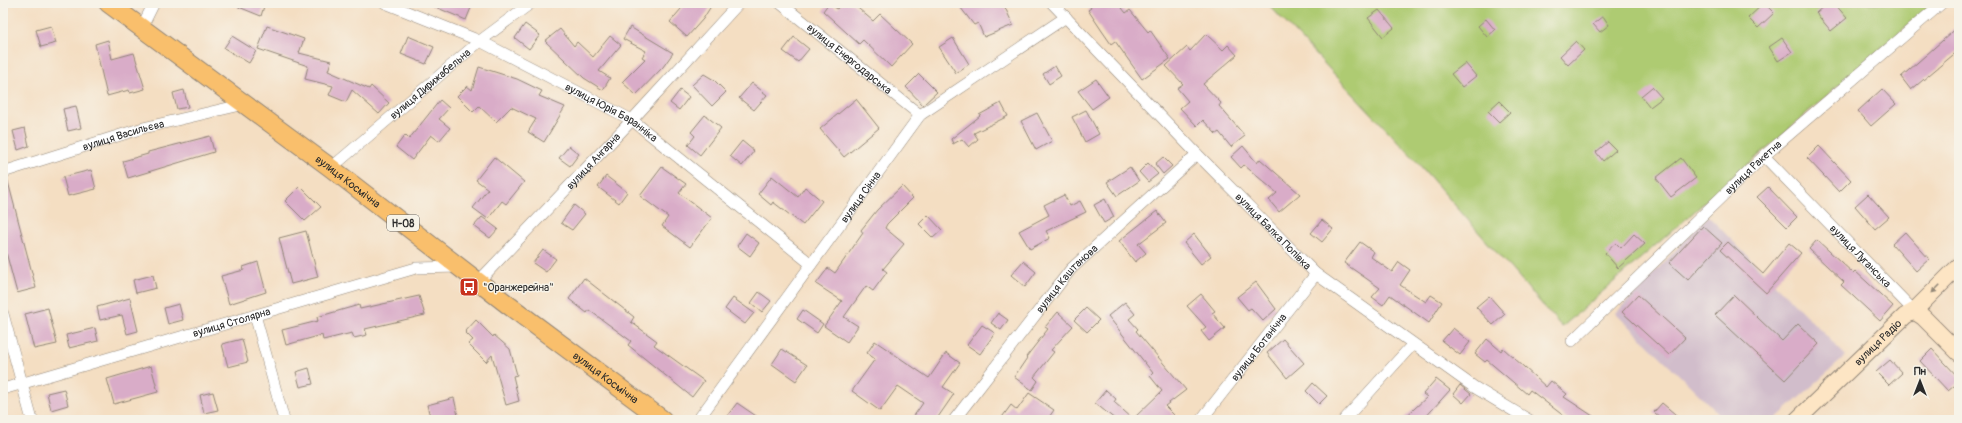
<svg xmlns="http://www.w3.org/2000/svg" width="1962" height="423" font-family="Pangolin,sans-serif">
	<style>
		.industrial { fill: #d1bdcb }
		.green { fill: #aecb72; stroke: #6c7b4e }
		.building { fill: #d9acc8 }
		.lines { fill: none; stroke-linecap: round; stroke-linejoin: round }
		.street-casing { stroke: #908476; stroke-width: 12 }
		.secondary-casing { stroke: #908476; stroke-width: 18 }
		.primary-casing { stroke: #908476; stroke-width: 20 }
		.street { stroke: #fff; stroke-width: 11 }
		.secondary { stroke: #fde5c4; stroke-width: 16 }
		.primary { stroke: #f9bf6c; stroke-width: 18 }
		.oneway { fill: #948878 }
		.labels { text-anchor: middle; stroke-width: 3; stroke-linejoin: round; paint-order: stroke }
		.shield { fill: #f7f3e8; stroke: #686764; stroke-width: 1 }
		.shield-label { font-size: 10px; font-weight: bold; fill: #2b2b2b }
		.street-label { font-size: 11px; fill: #2b2b2b; stroke: #f7f3e8 }
		.poi-label { font-size: 11px; fill: #2b2b2b; stroke: #f7f3e8; text-anchor: start }
	</style>
	<rect width="100%" height="100%" fill="#f7f3e8"/>
	<filter id="ink" filterUnits="userSpaceOnUse"><feTurbulence type="fractalNoise" baseFrequency=".025" numOctaves="2"/><feDisplacementMap in="SourceGraphic" scale="8" xChannelSelector="R" yChannelSelector="G"/><feConvolveMatrix kernelMatrix="1 2 1 2 8 2 1 2 1" color-interpolation-filters="sRGB"/></filter>
	<filter id="wash" filterUnits="userSpaceOnUse"><feTurbulence type="fractalNoise" baseFrequency=".012" numOctaves="4" result="noise"/><feDisplacementMap in="SourceGraphic" scale="16" xChannelSelector="R" yChannelSelector="G"/><feGaussianBlur stdDeviation="0.9" result="paint"/><feColorMatrix in="noise" values="0 0 0 0 0 0 0 0 0 0 0 0 0 0 0 0 0 1.4 0 .05"/><feComposite in="paint" operator="in"/></filter>
	<g filter="url(#wash)">
		<rect width="100%" height="100%" fill="#f4dec2"/>
		<path class="industrial" d="M1708,216L1846,356L1774,420H1725L1616,313Z"/>
		<path class="green" d="M1267,3H1933L1562,327L1410,154Z"/>
		<g id="blocks">
			<path class="building" d="M229,3H265L261,16Z
				M426,3H473L466,20Z
				M686,3H713L703,19L687,37L670,22Z
				M829,3L837,9L842,3H852L873,21L880,14L912,44L891,67L863,40L859,44L823,11Z
				M957,3H1003L1013,25L984,37L978,23L974,25Z
				M1088,3H1118L1126,13L1130,10L1148,32L1150,30L1170,59L1142,79L1115,41L1111,44L1102,31L1088,10L1091,8Z
				M1764,3L1774,13L1758,28L1748,18Z
				M1827,3H1834L1847,18L1831,31L1816,13Z
				M1379,10L1394,28L1383,37L1368,18Z
				M1603,16L1609,25L1600,32L1593,24Z
				M1486,19L1495,30L1487,37L1478,26Z
				M525,24L540,35L529,49L515,38Z
				M51,26L56,43L41,47L36,30Z
				M267,26L304,39L299,53L331,61L328,71L369,89L371,86L389,103L379,114L352,90L346,102L329,95L333,86L305,79L308,66L258,49Z
				M1959,26V50L1911,90L1901,77Z
				M630,27L673,53L663,67L636,95L622,82L645,59L642,57L646,51L623,39Z
				M560,29L574,46L577,42L593,57L610,36L621,45L599,71L610,78L603,90L584,78L545,41Z
				M1206,34L1223,50L1228,45L1237,55L1203,84L1221,103L1219,106L1245,136L1231,147L1219,132L1216,134L1203,120L1197,126L1180,108L1188,101L1177,88L1183,84L1166,66L1187,47L1190,51Z
				M232,36L256,51L249,63L224,48Z
				M408,36L434,47L426,64L401,54Z
				M794,37L809,49L798,62L783,51Z
				M953,38L969,64L956,73L939,47Z
				M1782,38L1792,52L1778,61L1769,47Z
				M108,40L112,59L134,53L145,89L130,93L129,90L107,96L95,44Z
				M1576,41L1584,50L1568,65L1560,56Z
				M1465,63L1476,76L1462,87L1451,74Z
				M1055,66L1061,76L1049,84L1043,74Z
				M479,67L517,79L542,91L539,96L565,107L544,142L528,132L536,119L511,107L496,122L479,106L473,112L457,96L467,86L472,90Z
				M704,74L714,80L726,92L712,106L692,85Z
				M919,74L937,92L923,105L906,87Z
				M1096,79L1109,97L1092,109L1078,91Z
				M752,83L767,95L754,110L739,98Z
				M1652,87L1662,98L1650,107L1641,96Z
				M1882,89L1896,104L1871,126L1858,111Z
				M184,90L188,107L177,109L173,93Z
				M680,90L689,97L679,110L670,103Z
				M856,99L879,128L844,157L820,129Z
				M440,100L449,108L439,119L450,128L439,141L431,135L412,160L396,147L405,135L409,139Z
				M1499,101L1510,112L1499,122L1488,111Z
				M1001,103L1008,116L974,133L978,139L969,147L962,139L953,144L951,139L980,116L979,115Z
				M76,106L81,128L68,131L63,109Z
				M1086,110L1099,134L1085,142L1072,117Z
				M1037,113L1052,141L1036,150L1021,121Z
				M705,115L721,128L700,155L688,145L695,136L691,132Z
				M25,128L29,146L18,150L13,131Z
				M210,136L214,152L128,178L123,161L148,154V152Z
				M742,141L754,151L742,166L730,156Z
				M1608,142L1616,150L1603,161L1596,152Z
				M569,146L579,154L570,166L559,158Z
				M1243,146L1257,163L1260,159L1300,194L1279,212L1269,200L1277,193L1244,165L1241,168L1231,157Z
				M1819,146L1851,180L1839,192L1807,158Z
				M494,157L524,182L506,204L502,201L488,219L473,208L488,189L476,180Z
				M1163,157L1172,166L1163,174L1155,164Z
				M1681,158L1696,178L1671,197L1656,178Z
				M1148,163L1158,174L1148,182L1139,172Z
				M662,167L686,184L679,193L712,218L690,247L662,226L668,217L640,196Z
				M1130,167L1139,181L1117,196L1107,182Z
				M91,170L96,189L68,196L63,177Z
				M606,176L627,192L619,203L598,187Z
				M772,176L798,197L805,187L822,201L803,225L773,202L771,205L758,194Z
				M7,178L36,288L17,293L3,241V179Z
				M300,186L321,207L305,221L285,201Z
				M902,186L913,198L887,224L885,228L904,244L883,269L887,272L873,291L866,286L844,317L858,326L847,342L824,326L842,301L816,284L828,268L835,273L863,233L861,230L877,210Z
				M1768,187L1797,217L1787,227L1757,197Z
				M1868,194L1889,217L1875,229L1855,206Z
				M1064,195L1070,206L1080,201L1086,212L1046,231L1050,238L1030,249L1019,231L1049,215L1044,205Z
				M1105,199L1114,217L1104,223L1094,205Z
				M574,205L585,214L572,230L561,223Z
				M1157,211L1166,223L1138,244L1146,253L1135,262L1119,241Z
				M928,215L942,230L933,238L919,224Z
				M482,217L498,229L490,238L474,226Z
				M1322,220L1333,229L1322,242L1311,233Z
				M1703,226L1722,243L1688,280L1669,263Z
				M306,231L318,277L291,284L279,238Z
				M1905,232L1929,259L1916,271L1892,244Z
				M746,233L759,243L750,256L737,246Z
				M1194,234L1211,256L1201,264L1184,243Z
				M1634,234L1645,244L1618,268L1605,253L1616,243L1621,248Z
				M1817,240L1853,273L1855,271L1893,306L1880,321L1841,285L1844,282L1809,249Z
				M1360,242L1374,252L1371,257L1392,272L1399,262L1410,270L1400,285L1426,302L1431,295L1442,302L1429,323L1390,295L1383,305L1372,297L1380,288L1344,263Z
				M1728,242L1763,274L1789,243L1801,253L1766,293L1720,250Z
				M543,250L556,259L546,272L533,263Z
				M1023,261L1036,272L1025,287L1011,275Z
				M258,262L266,292L229,304L221,276L244,270L243,267Z
				M153,275L156,288L136,293L133,280Z
				M584,278L634,317L631,322L657,341L654,345L704,381L692,397L628,345L631,341L589,310L587,313L569,299Z
				M1256,282L1276,309L1263,321L1251,308L1248,310L1237,297Z
				M759,292L771,301L762,312L751,303Z
				M1201,294L1215,311L1212,313L1225,328L1209,341L1201,331L1206,327L1187,306Z
				M1638,295L1685,338L1669,355L1622,312Z
				M1734,295L1782,341L1798,324L1819,344L1785,380L1715,315Z
				M419,296L425,315L365,329L367,335L354,338L352,333L323,340L322,335L286,345L282,330L318,321L317,317L359,305L360,309Z
				M1489,296L1505,314L1493,325L1476,307Z
				M130,298L138,331L127,334L122,315L100,320L97,307Z
				M733,298L754,313L745,324L725,309Z
				M1125,302L1135,314L1129,319L1138,329L1136,331L1186,390L1165,406L1179,420H1116L1095,403L1106,390L1116,399L1114,402L1133,419L1162,391L1150,376L1153,373L1108,316Z
				M179,304L183,320L168,324L164,308Z
				M48,308L57,344L34,349L25,314Z
				M1086,308L1099,320L1087,332L1074,320Z
				M803,310L823,324L817,333L797,319Z
				M1058,312L1073,326L1051,350L1054,352L1034,377L1038,381L1032,390L1014,377L1027,358L1026,357L1048,329L1045,327Z
				M998,313L1008,320L1001,330L991,323Z
				M476,320L493,337L494,335L510,349L517,375L513,376L519,401L506,405L492,355L486,362L468,344L473,340L465,332Z
				M982,325L995,333L980,354L967,345Z
				M95,328L98,341L69,348L66,335Z
				M1453,328L1470,342L1460,355L1442,341Z
				M242,339L248,362L228,367L222,344Z
				M1283,339L1304,363L1287,378L1267,353Z
				M1487,339L1501,351L1503,348L1546,387L1551,381L1567,394L1564,397L1599,420H1569L1530,390L1527,394L1487,360L1485,362L1475,354Z
				M875,341L929,378L946,353L960,363L943,387L954,394L936,420H911L923,403L898,386L880,411L852,391L875,359L867,353Z
				M782,349L807,365L796,381L772,364Z
				M1932,349L1959,378V382L1948,391L1920,361Z
				M1890,360L1902,373L1889,385L1876,372Z
				M151,366L158,392L114,404L107,379Z
				M309,368L313,384L300,387L296,372Z
				M1436,379L1450,390L1423,420H1402L1427,397L1423,394Z
				M1313,383L1327,396L1319,404L1306,391Z
				M1460,385L1471,394L1463,403L1453,394Z
				M64,389L68,405L51,410L47,393Z
				M213,392L218,410L204,413L200,395Z
				M1029,393L1054,410L1047,420H1000L1011,405L1017,410Z
				M454,398L459,420H431L427,405Z
				M737,403L762,420H724Z
				M1662,403L1682,420H1663L1654,412Z"/>
		</g>
	</g>
	<g filter="url(#ink)">
		<use href="#blocks" fill-opacity="0" stroke="#908476" stroke-width="1"/>
		<g class="lines">
			<defs>
				<g id="street">
					<path id="s1" d="M385,3L480,41L632,120L811,264"/>
					<path id="s2" d="M780,3L920,115"/>
					<path id="s3" d="M1052,3L1197,154L1316,274L1474,387L1529,420"/>
					<path d="M142,27L154,3"/>
					<path id="s4" d="M1764,156L1914,311"/>
					<path id="s5" d="M331,168L480,41L531,3"/>
					<path id="s6" d="M3,172L143,128L245,104"/>
					<path id="s7" d="M478,282L632,120L739,3"/>
					<path d="M3,314L32,420"/>
					<path d="M255,315L284,420"/>
					<path id="s8" d="M1572,341L1764,156L1942,3"/>
					<path id="s9" d="M3,389L416,268L459,267"/>
					<path id="s10" d="M698,420L920,115L1066,17"/>
					<path id="s11" d="M954,420L1071,269L1197,154"/>
					<path id="s12" d="M1201,420L1316,274"/>
					<path d="M1344,420L1413,344"/>
				</g>
				<g id="secondary">
					<path d="M1914,311L1923,317L1959,353"/>
					<path id="s13" d="M1797,420L1905,316L1914,311L1959,266"/>
				</g>
				<g id="primary">
					<path id="s14" d="M108,3L331,168L507,304L663,420"/>
				</g>
			</defs>
			<use href="#street" class="street-casing"/>
			<use href="#secondary" class="secondary-casing"/>
			<use href="#primary" class="primary-casing"/>
			<use href="#street" class="street"/>
			<use href="#secondary" class="secondary"/>
			<use href="#primary" class="primary"/>
		</g>
		<defs><path id="oneway-solid" d="M-6-.8H1V-3.2L6.5 0L1 3.2V.8H-6Z"/></defs>
		<use class="oneway" href="#oneway-solid" transform="translate(1936 289) rotate(135)"/>
	</g>
	<defs>
		<symbol id="bus-square" viewBox="-11 -11 22 22"><rect x="-9" y="-9" width="18" height="18" rx="4" fill="#c8321e" stroke="#f7f3e8"/><path d="M-5-6H5V4H4V6H2V4H-2V6H-4V4H-5ZM-3.5-4V0h7V-4ZM-3.5 1.2v1.5H-2V1.2ZM2 1.2v1.5H3.5V1.2Z" fill="#fff"/></symbol>
	</defs>
	<g fill-rule="evenodd">
		<use href="#bus-square" x="458" y="276" width="22" height="22"/>
	</g>
	<g class="labels">
		<rect class="shield" x="387" y="215" width="32" height="16" rx="3"/>
		<g class="shield-label">
			<text x="403" y="227">Н-08</text>
		</g>
		<g class="street-label">
			<text dy="4" stroke="none"><textPath href="#s2" startOffset="89">вулиця Енергодарська</textPath></text>
			<text dy="4" stroke="none"><textPath href="#s5" startOffset="130">вулиця Дирижабельна</textPath></text>
			<text dy="4" stroke="none"><textPath href="#s1" startOffset="252">вулиця Юрія Баранніка</textPath></text>
			<text dy="4" stroke="none"><textPath href="#s6" startOffset="126">вулиця Васильєва</textPath></text>
			<text dy="4" stroke="none"><textPath href="#s7" startOffset="167">вулиця Ангарна</textPath></text>
			<text dy="4" stroke="none"><textPath href="#s8" startOffset="251">вулиця Ракетна</textPath></text>
			<text dy="4" stroke="none"><textPath href="#s14" startOffset="299">вулиця Космічна</textPath></text>
			<text dy="4" stroke="none"><textPath href="#s10" startOffset="276">вулиця Сінна</textPath></text>
			<text dy="4" stroke="none"><textPath href="#s3" startOffset="318">вулиця Балка Попівка</textPath></text>
			<text dy="4" stroke="none"><textPath href="#s4" startOffset="139">вулиця Луганська</textPath></text>
			<text dy="4" stroke="none"><textPath href="#s11" startOffset="181">вулиця Каштанова</textPath></text>
			<text dy="4" stroke="none"><textPath href="#s9" startOffset="238">вулиця Столярна</textPath></text>
			<text dy="4" stroke="none"><textPath href="#s13" startOffset="112">вулиця Радіо</textPath></text>
			<text dy="4" stroke="none"><textPath href="#s12" startOffset="93">вулиця Ботанічна</textPath></text>
			<text dy="4" stroke="none"><textPath href="#s14" startOffset="623">вулиця Космічна</textPath></text>
		</g>
		<g class="poi-label">
			<text x="483" y="291">"Оранжерейна"</text>
		</g>
	</g>
	<rect width="1962" height="423" fill="none" stroke="#f7f3e8" stroke-width="16"/>
	<g transform="translate(1920 381)" stroke="#f7f3e8" stroke-width="3" paint-order="stroke">
	<path d="M0-3L7 15L0 10L-7 15Z" fill="#2b2b2b"/>
	<text y="-6" font-size="11" font-weight="bold" text-anchor="middle" fill="#2b2b2b">Пн</text>
	</g>
</svg>
